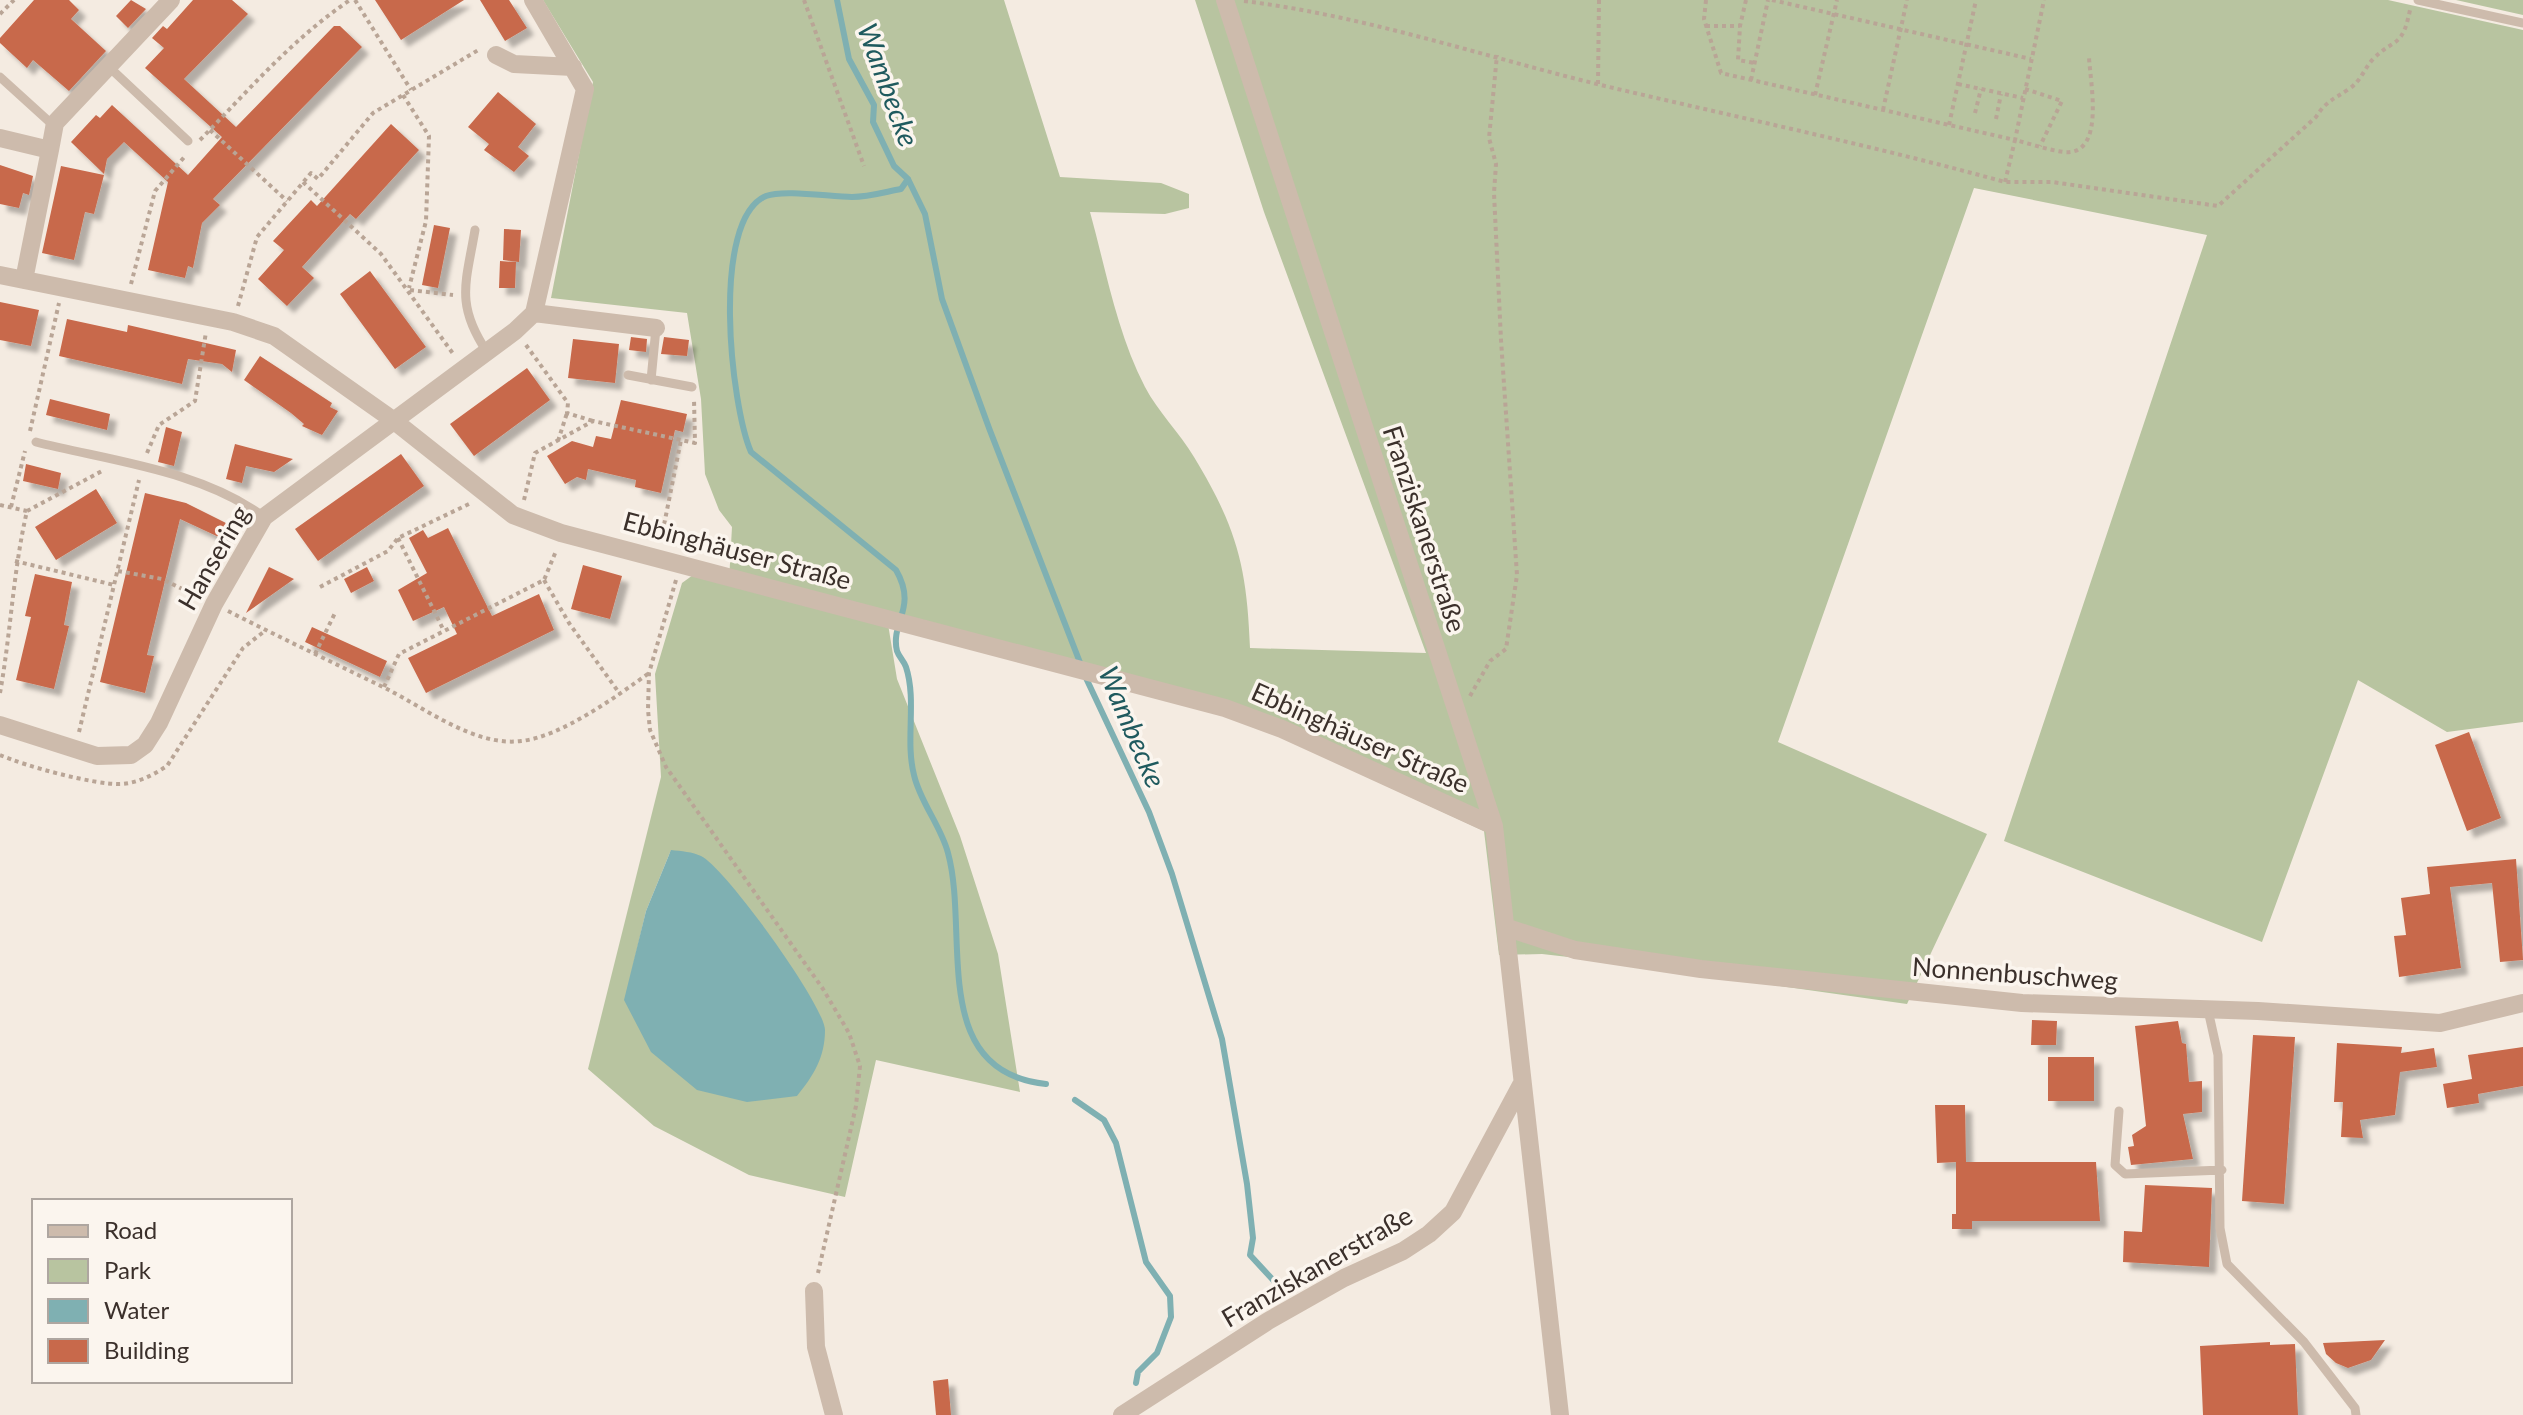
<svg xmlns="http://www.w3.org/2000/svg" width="2523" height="1415" font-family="Lato,sans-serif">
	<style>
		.green { fill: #b8c4a0; fill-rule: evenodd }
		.water { fill: #7fb0b2 }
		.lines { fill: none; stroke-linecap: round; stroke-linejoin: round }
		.stream { stroke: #7fb0b2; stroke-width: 6 }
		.building { fill: #c8694b; filter: url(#shadow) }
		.path { stroke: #b9a596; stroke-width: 4; stroke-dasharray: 4 4; stroke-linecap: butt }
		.service { stroke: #cdbbac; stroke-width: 9 }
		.minor { stroke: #cdbbac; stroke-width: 18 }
		.labels { text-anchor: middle; stroke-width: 7; stroke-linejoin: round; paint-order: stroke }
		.street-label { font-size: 26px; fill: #3b302b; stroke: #fbf5ee }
		.water-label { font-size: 28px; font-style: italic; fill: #1f5a5e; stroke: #fbf5ee }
	</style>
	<defs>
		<filter id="shadow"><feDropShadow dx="7" dy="7" stdDeviation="2" flood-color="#0004"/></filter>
	</defs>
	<rect width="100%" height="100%" fill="#f4ebe1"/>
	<path class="green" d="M543,0H1004L1060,177L1161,183L1189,194V208L1165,214L1090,212C1106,270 1117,333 1145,387C1158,412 1180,433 1194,457C1237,528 1247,567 1250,648L1426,653L1264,212L1195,0H2388L2523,30V722L2447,732L2358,680L2262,942L2004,841L2207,235L1974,188L1778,742L1987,834L1907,1004L1595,960L1542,954L1499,955L1484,831L1246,721L888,624L897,679L960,836L998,954L1020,1092L876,1060L845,1197L749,1175L654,1126L588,1069L661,777L655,674L682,583L693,575L729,581L732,527L719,510L705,474L701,399L687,313L551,298L593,82ZM671,850L625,1000L646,911Z
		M2456,0H2523V15Z"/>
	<path class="water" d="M671,850C681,851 693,852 701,856C725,867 825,1006 825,1030C825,1057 814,1075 797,1096L747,1102L697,1090L651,1052L624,1000L646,911Z"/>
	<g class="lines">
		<path class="stream" d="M837,0L849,59L874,105L873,122L894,166L908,179L925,214L942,299L989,428L1086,678L1149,812L1172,874L1222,1039L1247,1184L1253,1238L1250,1255L1285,1293
			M908,179L901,189C885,192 868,197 852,197C831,197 784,189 766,196C710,220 731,406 751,452L896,570C918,608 890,622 897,651C899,657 904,661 906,667C917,701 905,740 914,775C920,802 941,826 948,853C970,933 927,1072 1046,1084
			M1075,1100L1104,1120L1116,1143L1146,1262L1170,1296L1171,1317L1157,1353L1138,1372L1136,1383"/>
	</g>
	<path class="building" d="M34,0H69L79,10L71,19L106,51L69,91L33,60L27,68L0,43V38Z
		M131,0L146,9L128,28L116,16Z
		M193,0H232L248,14L184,79L236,127L334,26H340L362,47L213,199L220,205L202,223L193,268L188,266L185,278L148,270L168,182L124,142L107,159L104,174L71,142L96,115L100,118L112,105L188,175L222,137L145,68L164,48L152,38L163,26L167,29Z
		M375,0H464L401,40Z
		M480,0H509L527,28L505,41Z
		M498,92L536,124L518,147L529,156L514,172L484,150L489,144L468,127Z
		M391,124L419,150L356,219L350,214L302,267L314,278L287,306L258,279L284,250L273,241L311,200L317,206Z
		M0,165L33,176L29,195L23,193L19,208L0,204Z
		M61,166L104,175L94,214L85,212L74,260L42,253Z
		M434,225L450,228L438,288L422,285Z
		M504,229L521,230L519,262L503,260Z
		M500,261L516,262L515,288H499Z
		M370,271L426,347L395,369L340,294Z
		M0,302L39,310L31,346L0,340Z
		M67,319L127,332L128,325L236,350L232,372L222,364L188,359L182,384L59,356Z
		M631,337L647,339L646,352L629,350Z
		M664,337L689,340L687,356L661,354Z
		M573,339L619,344L615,383L568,378Z
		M260,356L332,403L330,407L338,411L322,435L302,426L304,424L291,413L244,380Z
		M527,368L550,400L474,456L450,424Z
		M50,399L110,414L107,430L46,415Z
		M621,400L687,414L683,432L675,430L661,493L635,487L636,480L588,469L586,480L577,477L565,484L547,456L572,441L593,447L596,436L611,439Z
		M166,427L182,432L174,466L158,462Z
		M235,444L250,448L293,459L274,472L246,466L242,483L226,479Z
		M401,454L424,486L318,561L295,529Z
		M26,464L61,473L58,489L23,481Z
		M96,489L117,523L56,560L35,527Z
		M145,493L186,503L228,524L221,538L180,519L147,655L154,656L145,693L100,682Z
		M448,528L492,616L539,594L554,630L426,693L408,658L457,634L444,607L413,621L398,590L427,573L409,538L423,530L428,538Z
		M583,565L622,576L610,619L571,609Z
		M269,567L294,579L246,613Z
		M367,567L374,581L351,593L344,579Z
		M35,574L72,582L64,625L69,626L54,689L16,680L31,617L25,616Z
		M312,627L387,661L380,677L305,642Z
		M2469,732L2501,818L2467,831L2435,745Z
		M2516,859L2523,960L2500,962L2492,883L2450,887L2461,968L2399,977L2394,936L2406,935L2401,898L2430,894L2427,867Z
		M2032,1020L2057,1021L2056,1045H2031Z
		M2178,1021L2182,1043L2186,1044L2189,1082L2202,1081V1112L2183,1114L2193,1159L2131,1165L2128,1147L2134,1146L2132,1135L2146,1126L2135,1026Z
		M2253,1035L2295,1037L2284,1204L2242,1201Z
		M2337,1043L2402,1047L2401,1053L2434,1048L2437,1067L2400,1072L2395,1115L2360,1120L2363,1138L2341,1137L2343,1102H2334Z
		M2523,1047V1086L2478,1094L2479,1103L2447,1108L2443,1084L2472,1079L2468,1055Z
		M2048,1057H2094V1101H2048Z
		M1935,1105H1965L1966,1162H1960H2096L2100,1221H1972V1229H1952V1214H1956V1162L1937,1163Z
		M2145,1185L2212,1188L2209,1267L2123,1262L2124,1231L2142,1232Z
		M2385,1340L2371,1360L2348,1368L2336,1363L2326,1354L2323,1343Z
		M2270,1342V1345L2295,1344L2298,1415H2203L2200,1346Z
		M948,1379L951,1415H936L933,1381Z"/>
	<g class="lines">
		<path class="path" d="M355,0L411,90
			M804,0L864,166
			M1706,0L1704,19L1721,73L2015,140L2044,0
			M1746,0L1740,26L1738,60L1754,63
			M1772,0L2031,59
			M1244,1C1373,17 1496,61 1622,90C1750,120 1878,147 2005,182H2052L2218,206L2316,117C2326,101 2334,99 2349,89C2361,81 2364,69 2373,59C2395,37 2402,49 2410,10
			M0,14L14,0
			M1706,26H1740
			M1751,80L1768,0
			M1598,84L1599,0
			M1958,84L2023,98
			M2025,89L2062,101L2040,146
			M403,95L429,136L426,221L409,288
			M1815,95L1837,0
			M1883,110L1907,0
			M1975,113L1981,89
			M1996,119L2001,94
			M1949,125L1976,0
			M210,130L287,201
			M200,140C249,90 291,40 350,0
			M303,182L381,254L454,355
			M2005,182L2015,140C2031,144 2048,150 2064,152C2106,156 2090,82 2089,57
			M131,284L155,191L186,155
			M410,290L453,295
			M238,306L257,237L311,173L318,179L373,113L480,49
			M526,345L568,403L567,413L593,421
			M30,431L59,303
			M558,441L567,413
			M147,453L159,425L195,401L206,332
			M524,500L535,453L593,421L695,443L694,399
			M0,505L27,511
			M11,507L25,451
			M398,538L444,631
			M661,540L681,440
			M15,561L114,585
			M118,571L162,579L199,597
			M544,580L569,623L620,694
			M676,580L649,673L648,710L650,730L666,767L823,989L849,1033L860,1066L856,1106L818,1273
			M320,587L388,551L398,538L471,503
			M228,611C281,638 334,663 387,689C426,709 476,747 521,741C561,737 617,696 649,673
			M315,654L335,613
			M384,687L399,654L544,580L556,551
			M0,693C11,632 13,571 27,511L102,471
			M1470,696L1490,661L1506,649L1517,575L1501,340L1494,193L1496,164L1489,138L1497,55
			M79,732L139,480
			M0,755C25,766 94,785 121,784C138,783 153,775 167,766L243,648L266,630"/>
		<path class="service" d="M2418,0L2523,23
			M109,67L188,141
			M0,77L54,126
			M475,230C466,283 455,304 487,352
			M628,375L692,387
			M651,380L656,328
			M36,442C111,461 200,470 264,517
			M2208,1010L2218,1055L2220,1228L2227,1264L2304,1342L2355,1408L2356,1415
			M2119,1111L2115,1165L2125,1174L2222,1170"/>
		<path class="minor" d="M1225,0L1494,826L1560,1415
			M496,55L514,64L573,67
			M0,138L50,150L24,280
			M50,150L55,123L171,0
			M0,275L233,322L274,336L393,420L513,515L561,533L1225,708L1282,729L1494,826
			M534,313L656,328
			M0,725L97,756L131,755L145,745L159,723L214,604L264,517L515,331L534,313L585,89L533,0
			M1508,928L1575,950L1701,969L2022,1003L2258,1011L2440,1023L2523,1003
			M814,1291L816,1347L834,1415
			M1122,1415L1268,1321L1344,1278L1403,1251L1429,1234L1453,1212L1521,1085"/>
	</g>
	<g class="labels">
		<g class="street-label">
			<text transform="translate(1424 529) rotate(72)" y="9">Franziskanerstraße</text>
			<text transform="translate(737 551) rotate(15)" y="9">Ebbinghäuser Straße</text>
			<text transform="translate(214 558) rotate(-60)" y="9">Hansering</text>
			<text transform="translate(1360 738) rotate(24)" y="9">Ebbinghäuser Straße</text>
			<text transform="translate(2015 974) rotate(4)" y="9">Nonnenbuschweg</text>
			<text transform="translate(1317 1267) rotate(-30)" y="9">Franziskanerstraße</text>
		</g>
		<g class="water-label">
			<text transform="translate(888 85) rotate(70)" y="10">Wambecke</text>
			<text transform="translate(1132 727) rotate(67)" y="10">Wambecke</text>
		</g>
	</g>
	<rect x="32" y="1199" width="260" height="184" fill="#fbf5ee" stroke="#aea6a0" stroke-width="2"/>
	<rect x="48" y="1225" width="40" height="12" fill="#cdbbac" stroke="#aea6a0" stroke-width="2"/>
	<text x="104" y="1239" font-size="24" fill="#3b302b">Road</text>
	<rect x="48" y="1259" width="40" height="24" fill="#b8c4a0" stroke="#aea6a0" stroke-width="2"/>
	<text x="104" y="1279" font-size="24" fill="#3b302b">Park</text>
	<rect x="48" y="1299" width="40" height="24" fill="#7fb0b2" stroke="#aea6a0" stroke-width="2"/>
	<text x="104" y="1319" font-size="24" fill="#3b302b">Water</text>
	<rect x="48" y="1339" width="40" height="24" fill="#c8694b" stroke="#aea6a0" stroke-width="2"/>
	<text x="104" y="1359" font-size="24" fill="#3b302b">Building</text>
</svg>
